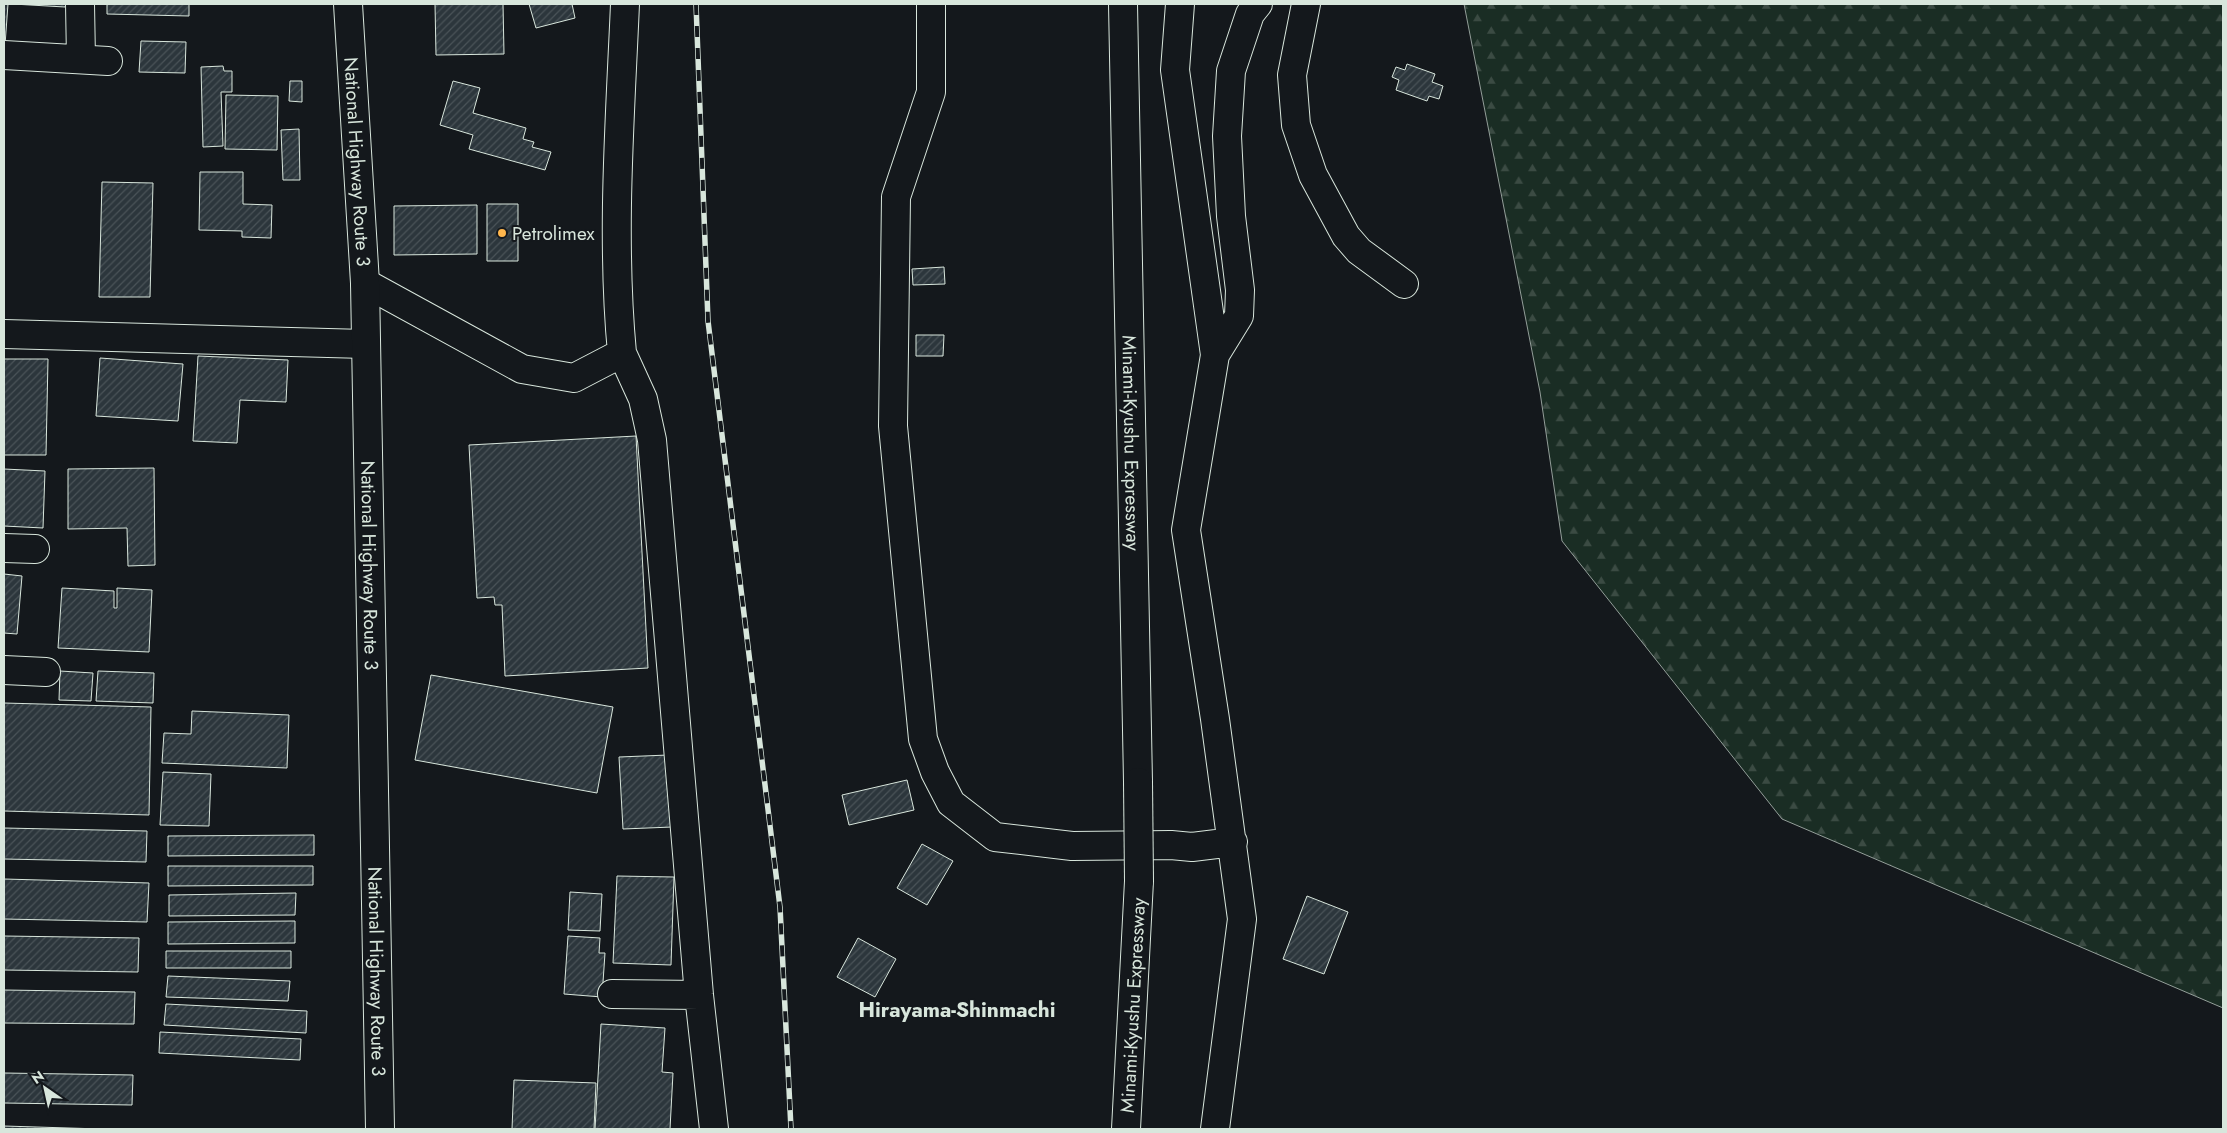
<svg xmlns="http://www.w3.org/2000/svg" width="2227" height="1133" font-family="Jost,sans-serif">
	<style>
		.forest { fill: url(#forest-firs); stroke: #939e99 }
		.building { fill: url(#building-hatch); stroke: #d8e6dc }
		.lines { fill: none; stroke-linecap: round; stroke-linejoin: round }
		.minor-casing { stroke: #d8e6dc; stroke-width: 30 }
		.highway-casing { stroke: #d8e6dc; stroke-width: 30 }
		.minor { stroke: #14181c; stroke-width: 28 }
		.highway { stroke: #14181c; stroke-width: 28 }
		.rail-casing { stroke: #d8e6dc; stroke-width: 5.5 }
		.rail { stroke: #14181c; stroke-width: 4; stroke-dasharray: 11; stroke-linecap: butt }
		.highway-bridge-casing { stroke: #d8e6dc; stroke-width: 30; stroke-linecap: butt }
		.highway-bridge { stroke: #14181c; stroke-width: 28 }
		.poi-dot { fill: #ffb74d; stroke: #14181c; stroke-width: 2 }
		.labels { text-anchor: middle; stroke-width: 4; stroke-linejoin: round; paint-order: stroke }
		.street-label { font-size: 19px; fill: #d8e6dc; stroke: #14181c }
		.poi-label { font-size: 19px; fill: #d8e6dc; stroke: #14181c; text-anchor: start }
		.quarter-label { font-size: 21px; font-weight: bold; fill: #d8e6dc; stroke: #14181c }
	</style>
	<defs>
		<pattern id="forest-firs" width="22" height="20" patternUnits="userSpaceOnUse" patternTransform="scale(1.25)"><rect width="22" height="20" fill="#1a2d24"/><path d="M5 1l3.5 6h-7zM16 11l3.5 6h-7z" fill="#3b4b43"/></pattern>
		<pattern id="building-hatch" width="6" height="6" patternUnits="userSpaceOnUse" patternTransform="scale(1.25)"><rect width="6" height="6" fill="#2c363c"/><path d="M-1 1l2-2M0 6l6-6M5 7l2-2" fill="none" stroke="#4a5358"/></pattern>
	</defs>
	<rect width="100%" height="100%" fill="#14181c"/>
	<path class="forest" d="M1464,4H2223V1008L1782,819L1562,541L1540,392Z"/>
	<path class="building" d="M4,4H8L5,45H4Z
		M13,4H66L65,7Z
		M107,4H189V16L107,14Z
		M435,4H503L504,54L436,55Z
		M529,4H572L575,18L536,28Z
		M141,41L186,42L185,73L139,72Z
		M1407,64L1435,74L1432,82L1443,86L1439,99L1429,96L1427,101L1396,90L1399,80L1392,77L1396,67L1405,70Z
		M223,66L224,71H232V92H221L223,146L203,147L201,67Z
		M290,81H302V102L289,101Z
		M453,81L480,88L473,113L526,128L523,139L534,142L532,147L551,152L545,170L469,149L473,135L440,125Z
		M226,95L278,96L277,150L225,149Z
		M299,129L300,180H283L281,130Z
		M200,172H243V204L272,205L271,238L242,237V231L199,230Z
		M102,182L153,183L150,297H99Z
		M487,204H518V261H487Z
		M477,205V254L394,255V206Z
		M944,267L945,284L913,285L912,269Z
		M916,335H944L943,356H916Z
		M198,356L288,360L286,402L240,400L237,443L193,441Z
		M100,358L183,364L178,421L96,416Z
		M4,359H48L46,455H4Z
		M636,436L648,668L505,676L502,605H495L494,597L477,598L469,445Z
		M154,468L155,565L128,566L127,528L68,529V469Z
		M4,469L45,471L43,528L4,526Z
		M4,574L22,576L17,634L4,633Z
		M62,588L114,591V608H117V588L152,590L149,652L58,648Z
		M60,671L93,673L91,701L59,700Z
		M98,671L154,673L153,703L96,701Z
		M431,675L613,707L597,793L415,760Z
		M4,703L151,707L149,815L4,811Z
		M192,711L289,715L287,768L162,763L164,733L191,734Z
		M668,755L672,827L623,829L619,757Z
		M163,772L211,774L209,826L160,825Z
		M907,780L914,810L849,825L842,795Z
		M4,828L147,831L146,862L4,859Z
		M314,835V855L168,856V836Z
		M922,844L953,861L927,905L897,888Z
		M168,866H313V885L168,886Z
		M617,876L674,877L671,965L613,963Z
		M4,879L149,883L147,922L4,919Z
		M570,892L602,894L600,931L568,930Z
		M296,893L295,915L169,916V895Z
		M1307,896L1348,912L1324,974L1283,959Z
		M295,921V943L168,944V922Z
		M4,936L139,938L138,972L4,970Z
		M568,936L600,938L599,953H605L602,997L564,994Z
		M858,938L896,959L875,997L837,977Z
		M166,951H291V968H166Z
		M168,976L290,981L288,1001L166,997Z
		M4,990L135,992L134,1024L4,1023Z
		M166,1004L307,1011L306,1033L164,1025Z
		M601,1024L665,1028L662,1072L673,1073L670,1129H595Z
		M160,1032L301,1039L300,1060L159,1053Z
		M4,1073L133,1075L132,1105L4,1103Z
		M514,1080L596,1083L594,1129H512Z
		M4,1126L101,1129H4Z"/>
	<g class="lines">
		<defs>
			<path id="minor" d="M80,4L81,59
				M931,4V92L896,197L893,426L923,739L935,772L951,803L995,837L1072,846L1171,845L1192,847L1233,842
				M1180,4L1175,70L1215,355L1186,530L1215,719L1242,919L1215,1129
				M1306,4L1292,75L1296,125L1313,175L1346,236L1359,251L1404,284
				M4,55L108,61
				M365,283L522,369L574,378L622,353C611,237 620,120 625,4
				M4,334L365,344
				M622,353L643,399L652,440L699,995L714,1129
				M1215,355L1239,316L1240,290L1231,216L1227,136L1231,71L1250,14L1258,4
				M4,548L35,549
				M4,670L46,672
				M612,994L699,995"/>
			<g id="highway">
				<path id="s1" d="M348,4L365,283L380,1129"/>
				<path id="s2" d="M1123,4L1138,782"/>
				<path id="s3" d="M1126,1129L1139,881"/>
			</g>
		</defs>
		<use href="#minor" class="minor-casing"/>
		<use href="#highway" class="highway-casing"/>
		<use href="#minor" class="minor"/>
		<use href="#highway" class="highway"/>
		<defs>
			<path id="rail" d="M696,4L708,321L780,907L791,1129"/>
		</defs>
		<use href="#rail" class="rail-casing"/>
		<use href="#rail" class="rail"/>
		<defs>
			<path id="highway-bridge" d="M1138,782L1139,881"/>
		</defs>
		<use href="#highway-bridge" class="highway-bridge-casing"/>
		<use href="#highway-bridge" class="highway-bridge"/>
	</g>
	<circle class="poi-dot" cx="502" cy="233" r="5"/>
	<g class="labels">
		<g class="street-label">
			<text dy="7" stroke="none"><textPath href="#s1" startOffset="158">National Highway Route 3</textPath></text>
			<text dy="7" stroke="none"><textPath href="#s2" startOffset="439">Minami-Kyushu Expressway</textPath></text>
			<text dy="7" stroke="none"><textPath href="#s1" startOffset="562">National Highway Route 3</textPath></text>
			<text dy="7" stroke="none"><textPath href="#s1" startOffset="968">National Highway Route 3</textPath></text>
			<text dy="7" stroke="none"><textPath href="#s3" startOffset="124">Minami-Kyushu Expressway</textPath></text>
		</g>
		<g class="poi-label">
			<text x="512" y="240">Petrolimex</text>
		</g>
		<g class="quarter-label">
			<text x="957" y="1017">Hirayama-Shinmachi</text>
		</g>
	</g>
	<rect width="2227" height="1133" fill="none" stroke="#d8e6dc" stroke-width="10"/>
	<g transform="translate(45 1088) rotate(326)" stroke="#14181c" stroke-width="4" paint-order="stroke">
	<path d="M0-4L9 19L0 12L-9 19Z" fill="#d8e6dc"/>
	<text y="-8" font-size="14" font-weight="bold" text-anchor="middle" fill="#d8e6dc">N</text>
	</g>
</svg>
